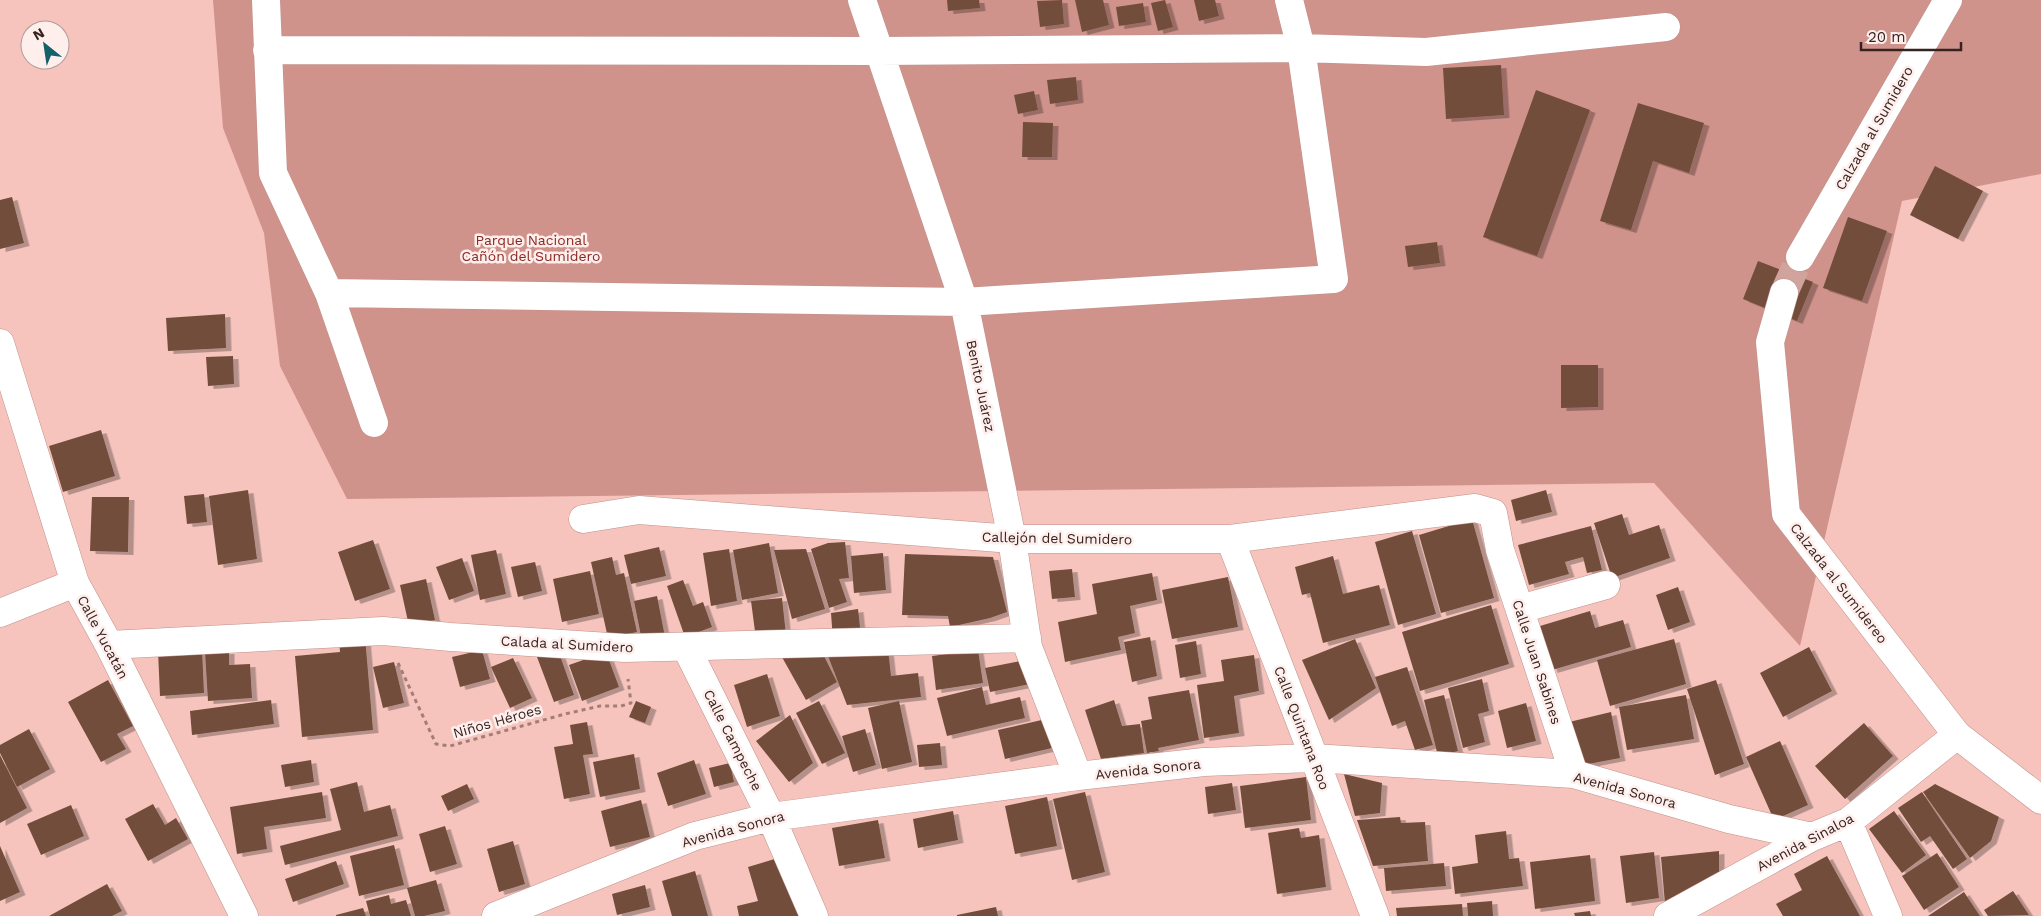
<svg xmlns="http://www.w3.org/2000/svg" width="2041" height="916" font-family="'Work Sans',sans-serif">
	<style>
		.green { fill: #d0938b }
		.building { fill: #734d3a; filter: url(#shadow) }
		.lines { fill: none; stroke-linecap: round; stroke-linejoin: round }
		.minor-tunnel { stroke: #d0a49d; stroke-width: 28; stroke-dasharray: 28 14; stroke-linecap: butt }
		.minor-casing { stroke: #c0908a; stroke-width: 29 }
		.tertiary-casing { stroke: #c0908a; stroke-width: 29 }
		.secondary-casing { stroke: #c0908a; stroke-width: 29 }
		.path { stroke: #a37e78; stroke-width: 3; stroke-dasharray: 4 4; stroke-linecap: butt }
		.minor { stroke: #fff; stroke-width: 28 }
		.tertiary { stroke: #fff; stroke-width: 28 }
		.secondary { stroke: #fff; stroke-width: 28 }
		.labels { text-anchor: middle; stroke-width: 5; stroke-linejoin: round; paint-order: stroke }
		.street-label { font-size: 14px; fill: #362320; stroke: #feeeec }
		.park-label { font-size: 14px; fill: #8b2923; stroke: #feeeec }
	</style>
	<defs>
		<filter id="shadow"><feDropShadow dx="5.5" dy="3" stdDeviation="0" flood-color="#0004"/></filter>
	</defs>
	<rect width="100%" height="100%" fill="#f6c4bc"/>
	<path class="green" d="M213,0H2041V174L1902,201L1800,646L1654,483L347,499L280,366L264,233L223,128Z"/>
	<path class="building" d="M947,0H979L980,8L948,11Z
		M1062,0L1064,24L1040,27L1037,1Z
		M1075,0H1103L1109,25L1082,32Z
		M1165,0L1173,27L1158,31L1151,3Z
		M1194,0H1215L1219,16L1199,21Z
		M1143,3L1146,22L1119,26L1116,7Z
		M1501,65L1504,115L1446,119L1443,68Z
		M1076,77L1078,100L1050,104L1047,80Z
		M1536,90L1590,110L1537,256L1483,237Z
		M1034,91L1038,110L1018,114L1014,95Z
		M1638,103L1704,123L1689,173L1653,161L1631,230L1600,221Z
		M1023,122L1053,123L1052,157H1022Z
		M1935,166L1983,191L1958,239L1910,215Z
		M12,197L24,243L0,249V200Z
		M1848,217L1887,231L1862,301L1823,288Z
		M1437,242L1440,263L1408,267L1405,246Z
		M1758,261L1813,282L1797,321L1743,299Z
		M225,314L226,348L168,351L166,318Z
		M233,356L234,384L208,386L206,357Z
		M1561,365H1598V407L1561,408Z
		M101,430L115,476L63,492L49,446Z
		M248,490L257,559L218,565L209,496Z
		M1546,490L1552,512L1516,521L1511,500Z
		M204,494L207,522L187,524L184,496Z
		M92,497H129L128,552L90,551Z
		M1622,514L1629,535L1659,525L1670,558L1612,578L1594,523Z
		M1472,519L1494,598L1441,613L1419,535Z
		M1591,526L1602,570L1587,573L1583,557L1565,562L1569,574L1529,585L1518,545Z
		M1412,531L1436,614L1398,625L1375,542Z
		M373,540L390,589L355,601L338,552Z
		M845,542L849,578L839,579L847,602L829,608L811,549L828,543Z
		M769,543L778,593L742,600L733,550Z
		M659,547L666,576L631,584L624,555Z
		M729,549L737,601L711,606L703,553Z
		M806,549L825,609L792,619L774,550Z
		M496,550L506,594L480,600L471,555Z
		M883,553L886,590L854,593L851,556Z
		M905,554L993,557L1007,612L990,618L950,627L948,616L902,615Z
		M1333,556L1343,594L1379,585L1390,625L1323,643L1310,593L1302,595L1295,567Z
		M612,557L616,575L624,573L637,632L608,638L591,562Z
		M462,558L474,591L449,600L436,567Z
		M535,562L542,591L518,597L511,567Z
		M1072,569L1075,597L1052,599L1049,571Z
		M590,571L599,614L562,622L553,579Z
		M1152,573L1157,600L1130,606L1135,633L1118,637L1121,650L1065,662L1058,622L1097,614L1092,584Z
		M1228,577L1238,627L1172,639L1162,590Z
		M426,579L435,620L409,626L400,585Z
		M683,580L693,606L703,602L712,627L685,637L667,586Z
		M1678,587L1690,622L1668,630L1656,595Z
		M657,596L665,637L642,641L634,601Z
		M782,598L786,635L756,639L751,601Z
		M1491,605L1509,664L1420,691L1402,632Z
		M858,609L861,636L833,640L831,613Z
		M1590,611L1595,628L1623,620L1631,647L1552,670L1540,626Z
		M365,637L373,730L302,737L295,656L340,652L339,639Z
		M1150,637L1157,676L1132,682L1124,642Z
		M1355,639L1376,688L1329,720L1302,660Z
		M1674,639L1686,684L1610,706L1597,660Z
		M1196,641L1201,674L1180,678L1175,645Z
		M819,646L837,682L806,700L778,650Z
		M1809,647L1832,691L1783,717L1760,673Z
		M202,649L204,693L160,696L158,651Z
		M888,649L891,676L918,673L921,697L847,705L826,651Z
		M482,650L490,679L460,687L452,657Z
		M558,650L574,695L554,702L537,657Z
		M978,650L983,683L936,690L932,656Z
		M229,651V665L250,664L252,698L208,701L205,652Z
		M606,652L619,687L582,701L569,665Z
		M1254,655L1259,691L1234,696L1239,733L1204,738L1197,685L1224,681L1221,660Z
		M513,658L532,698L510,708L491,667Z
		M1025,660L1030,684L990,692L985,668Z
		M394,662L404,703L383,708L373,667Z
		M1407,667L1433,745L1415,750L1405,721L1392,726L1375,677Z
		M767,674L780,716L747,727L734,685Z
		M1482,679L1489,711L1478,714L1485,742L1463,748L1448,688Z
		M108,680L133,726L117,734L126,749L101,762L68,702Z
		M1716,680L1744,764L1715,775L1687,689Z
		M982,687L986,705L1020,697L1025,718L947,736L937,698Z
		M1189,690L1199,740L1158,748L1159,751L1147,753L1141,721L1152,719L1148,697Z
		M1444,695L1458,751L1438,756L1424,700Z
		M1686,695L1694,739L1627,750L1619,707Z
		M271,700L274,724L192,735L190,711Z
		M1114,700L1122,726L1140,724L1144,753L1101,759L1085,710Z
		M636,701L651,707L645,723L629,717Z
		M819,701L845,753L822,764L796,713Z
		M899,701L912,762L882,769L868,708Z
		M1526,703L1536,741L1507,748L1498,711Z
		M1611,712L1620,758L1583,765L1565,723Z
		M790,715L813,763L789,782L756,741Z
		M1046,719L1052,748L1005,759L998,730Z
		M587,722L593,754L583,755L590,794L564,799L554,747L573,744L570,725Z
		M1864,723L1893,756L1845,799L1815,766Z
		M29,729L50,769L17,787L0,753V745Z
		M865,729L876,765L853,772L842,736Z
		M1780,741L1808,805L1774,820L1746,757Z
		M940,743L942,765L919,767L917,745Z
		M634,754L640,789L600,797L593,762Z
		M0,755L27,808L0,823Z
		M311,760L314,782L285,787L281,765Z
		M694,760L706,794L668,806L657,773Z
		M730,763L734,782L714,787L709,768Z
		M1344,774L1382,783L1380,813L1355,816Z
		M1306,777L1311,820L1245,828L1240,786Z
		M357,782L364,812L390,805L398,836L285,865L280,846L341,830L330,789Z
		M1232,783L1236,810L1208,814L1205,787Z
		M467,784L474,799L448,811L441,796Z
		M1935,784L1999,817L1991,841L1970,858L1923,792Z
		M322,792L326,818L264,827L267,849L237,854L230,807Z
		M1085,792L1105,872L1072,880L1053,799Z
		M1922,792L1967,859L1953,869L1930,836L1921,842L1898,808Z
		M1047,797L1057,846L1015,854L1005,806Z
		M641,800L650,837L610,847L601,811Z
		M153,804L165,825L176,818L188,839L148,861L125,819Z
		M71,805L84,836L41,855L27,824Z
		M953,811L958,840L918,848L913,819Z
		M1894,811L1926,855L1902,873L1869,829Z
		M1400,817L1401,823L1425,822L1428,861L1373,866L1357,820Z
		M878,820L885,858L839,866L832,828Z
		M445,826L457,864L430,872L419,834Z
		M1299,828L1301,838L1319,835L1326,887L1277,894L1268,833Z
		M1506,831L1509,859L1519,858L1523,886L1455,894L1452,867L1478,863L1475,835Z
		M513,841L525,884L499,892L487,849Z
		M394,845L404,885L359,896L350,856Z
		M0,846L20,892L0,901Z
		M1719,851V878L1665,904L1661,857Z
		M1654,852L1659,898L1626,903L1620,856Z
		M1937,853L1959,887L1924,910L1902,876Z
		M1590,855L1595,901L1535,909L1530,862Z
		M1827,856L1860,916H1783L1776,904L1802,890L1794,874Z
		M781,857L801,916H739L737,906L758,901L748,867Z
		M336,861L344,884L293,902L285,879Z
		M1444,863L1446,886L1386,891L1384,868Z
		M695,871L708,916H672L662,881Z
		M436,880L445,911L424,916H415L407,888Z
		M107,884L122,911L112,916H49Z
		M645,885L650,907L617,915L612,894Z
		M2013,891L2029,915L1988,916L1984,910Z
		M1964,892L1980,916H1928Z
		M389,895L391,904L406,900L411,916H370L366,901Z
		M1492,901L1493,916H1468L1467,903Z
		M1462,904L1463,916H1397L1396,908Z
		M996,907L998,916H957V915Z
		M363,908L366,916H336V915Z
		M1590,911L1591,916H1575L1574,913Z"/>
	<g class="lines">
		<path class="minor-tunnel" d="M1784,293L1800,257"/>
		<defs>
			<path id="minor" d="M266,0L273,173L329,293L374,423
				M862,0L964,302L1012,539L1028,647L1078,776
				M267,50L878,51L1301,48L1426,52L1666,27
				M329,293L964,302L1334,279L1301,48L1289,0
				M0,343L75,583L109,645L244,916
				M583,519L639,510L1012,539H1230L1475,508L1493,513L1500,550L1574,774
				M1230,539L1375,916
				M1520,609L1606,585
				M0,613L75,583
				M109,645L383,631L451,637L625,648L1027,638
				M686,647L771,817L814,916
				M1848,822L1888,916
				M496,916L695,836L771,817L1078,776L1204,762L1313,758L1574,774L1729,819L1812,837
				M1668,916L1812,837L1848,822L1957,735L1786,514L1770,342L1784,293"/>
			<path id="tertiary" d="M1957,735L2041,800"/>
			<path id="secondary" d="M1800,257L1948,0"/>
		</defs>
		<use href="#minor" class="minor-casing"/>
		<use href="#tertiary" class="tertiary-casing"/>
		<use href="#secondary" class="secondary-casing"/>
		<path class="path" d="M398,663L436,744L450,746L565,714L600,706H621L631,703L628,679"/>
		<use href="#minor" class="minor"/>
		<use href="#tertiary" class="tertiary"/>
		<use href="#secondary" class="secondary"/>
	</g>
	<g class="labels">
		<g class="street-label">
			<text transform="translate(1874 128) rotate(-60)" y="5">Calzada al Sumidero</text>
			<text transform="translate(981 386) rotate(78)" y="5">Benito Juárez</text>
			<text transform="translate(1057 538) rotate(1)" y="5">Callejón del Sumidero</text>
			<text transform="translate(1839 583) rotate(52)" y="5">Calzada al Sumidereo</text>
			<text transform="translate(103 637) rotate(62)" y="5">Calle Yucatán</text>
			<text transform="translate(567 644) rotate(3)" y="5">Calada al Sumidero</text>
			<text transform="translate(1537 662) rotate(72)" y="5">Calle Juan Sabines</text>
			<text transform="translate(497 721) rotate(-16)" y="5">Niños Héroes</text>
			<text transform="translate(1302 728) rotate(69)" y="5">Calle Quintana Roo</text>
			<text transform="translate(733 740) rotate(63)" y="5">Calle Campeche</text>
			<text transform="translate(1148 769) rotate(-6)" y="5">Avenida Sonora</text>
			<text transform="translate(1625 790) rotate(15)" y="5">Avenida Sonora</text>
			<text transform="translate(733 829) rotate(-15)" y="5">Avenida Sonora</text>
			<text transform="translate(1805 842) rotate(-28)" y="5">Avenida Sinaloa</text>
		</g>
		<g class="park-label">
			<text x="531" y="245">Parque Nacional<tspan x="531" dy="16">Cañón del Sumidero</tspan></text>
		</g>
	</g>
	<g transform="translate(45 45) rotate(330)"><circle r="24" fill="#feeeec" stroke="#ae9d9a"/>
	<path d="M0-4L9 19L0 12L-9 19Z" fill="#13616b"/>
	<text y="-8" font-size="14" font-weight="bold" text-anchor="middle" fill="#362320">N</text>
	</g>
	<path d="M1861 42v8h100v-8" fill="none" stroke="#362320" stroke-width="2.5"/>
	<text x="1868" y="42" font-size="15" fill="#362320" stroke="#feeeec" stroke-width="4" paint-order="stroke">20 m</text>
</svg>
